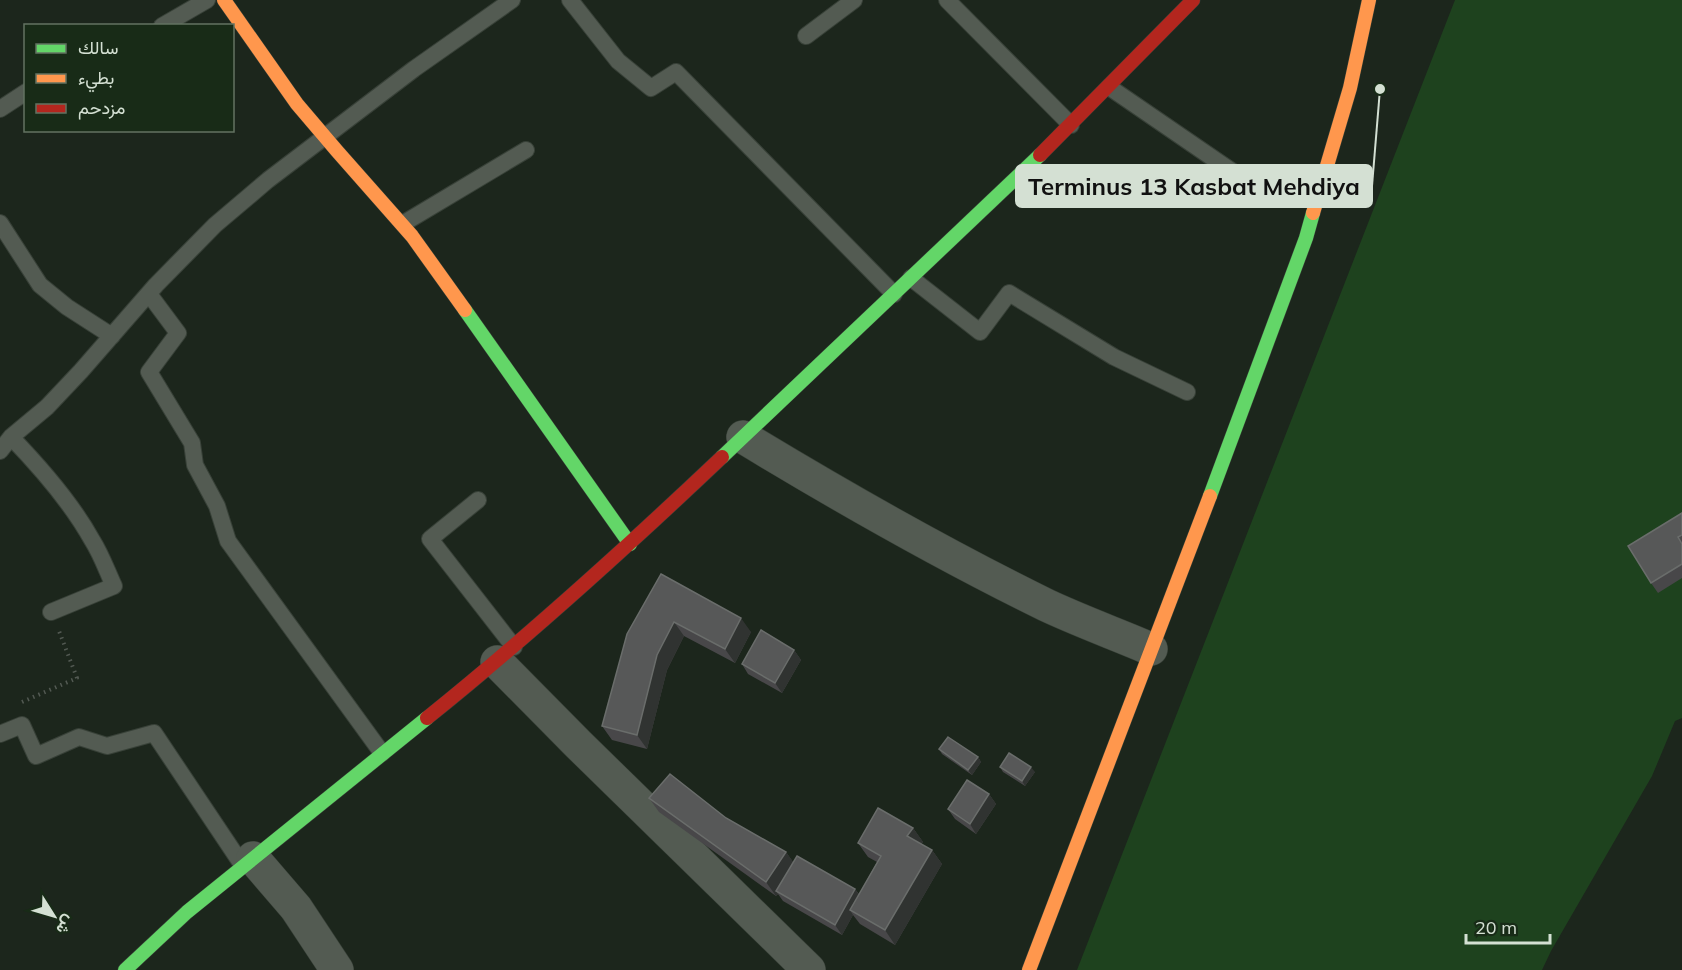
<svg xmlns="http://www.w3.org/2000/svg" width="1682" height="970" font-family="Mulish,Vazirmatn,sans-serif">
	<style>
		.green { fill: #1e421e }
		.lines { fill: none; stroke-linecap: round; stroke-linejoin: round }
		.lane-casing { stroke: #384138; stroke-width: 18 }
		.street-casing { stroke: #384138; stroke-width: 34 }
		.fast-casing { stroke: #384138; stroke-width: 15 }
		.slow-casing { stroke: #384138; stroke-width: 15 }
		.jam-casing { stroke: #384138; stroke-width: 15 }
		.path { stroke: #525952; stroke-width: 4; stroke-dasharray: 1.5 4.5; stroke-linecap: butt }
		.lane { stroke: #535b52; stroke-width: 16 }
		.street { stroke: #535b52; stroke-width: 33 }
		.fast { stroke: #63d668; stroke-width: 14 }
		.slow { stroke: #ff974d; stroke-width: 14 }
		.jam { stroke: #b3261e; stroke-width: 14 }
		.wall { fill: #484749 }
		.shaded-wall { fill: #303331 }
		.building { fill: #575858; stroke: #6a6d6b; stroke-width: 1.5 }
		.leader { fill: none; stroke: #d4e0d3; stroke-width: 2 }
		.callout-dot { fill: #d4e0d3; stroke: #182b17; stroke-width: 2 }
		.callout { fill: #d4e0d3; stroke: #d4e0d3; stroke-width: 2 }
		.callout-label { font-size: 24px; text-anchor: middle; font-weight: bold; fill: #111 }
	</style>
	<rect width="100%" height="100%" fill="#1c261c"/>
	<path class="green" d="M1455,0H1682V718L1675,721L1652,776L1551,951L1542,970H1077Z"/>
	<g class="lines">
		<defs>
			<path id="lane" d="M570,0L618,61L651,88L676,72L894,294
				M947,0L1071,125
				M162,26L207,0
				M806,36L854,0
				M1109,87L1268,196
				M0,109L26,92
				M0,223L40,285L67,307L112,336
				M404,223L526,150
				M911,278L980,332L1009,293L1114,357L1187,392
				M149,294L178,333L149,372L192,443L195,465L217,506L228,541L382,753
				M11,437C41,468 71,502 92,540C101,554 107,571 114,586L51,612
				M0,451L11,437L47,407L81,371L156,285L215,225L268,180L414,69L512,0
				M478,500L430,539L514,647
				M0,734L22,725L36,756L79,737L107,746L154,733L243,866"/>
			<path id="street" d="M743,437C842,497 942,554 1046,605C1080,621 1116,634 1151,649
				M497,662L578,744L809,970
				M253,858L296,908L337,970"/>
			<path id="fast" d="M465,310L630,544
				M722,457L1040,155
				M1210,496L1306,238L1313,213
				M125,970L187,912L427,718"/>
			<path id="slow" d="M224,0L297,104L337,151L412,236L465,310
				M1313,213L1350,88L1369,0
				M1029,970L1210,496"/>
			<path id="jam" d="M1040,155L1193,0
				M427,718C529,636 626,548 722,457"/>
		</defs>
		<use href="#lane" class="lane-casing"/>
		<use href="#street" class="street-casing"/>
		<use href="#fast" class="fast-casing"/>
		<use href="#slow" class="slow-casing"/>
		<use href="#jam" class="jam-casing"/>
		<path class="path" d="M22,702L77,678L59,631"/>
		<use href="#lane" class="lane"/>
		<use href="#street" class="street"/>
		<use href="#fast" class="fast"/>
		<use href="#slow" class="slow"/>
		<use href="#jam" class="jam"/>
	</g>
	<path class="wall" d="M1682,513V578L1658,593L1651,583Z
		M661,574L751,632L735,663L684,636L667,670L647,749L612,740L602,726Z
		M794,650L801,660L782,693L748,674L742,664Z
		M939,749L978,757L981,762L972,775L942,754Z
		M1000,767L1035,772L1025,786L1003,772Z
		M989,794L996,804L976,834L955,819L948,809Z
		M649,798L726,818L786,852L793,862L855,889L859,894L877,862L868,857L858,843L913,828L923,842L921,844L932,850L942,864L895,945L860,924L853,915L842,935L783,901L778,894L776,896L659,812Z"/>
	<path class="shaded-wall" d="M741,618L751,632L735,663L725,649Z
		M674,622L684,636L667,670L647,749L637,735L657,655Z
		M794,650L801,660L782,693L775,683Z
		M978,757L981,762L972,775L968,770Z
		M1031,767L1035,772L1025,786L1022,781Z
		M989,794L996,804L976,834L970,824Z
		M913,828L923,842L917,850L907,836Z
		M932,850L942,864L895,945L885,930Z
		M786,852L796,866L776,891L778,894L776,896L766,882Z
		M855,889L862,899L850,910L853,915L842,935L835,925Z"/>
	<path class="building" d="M1682,513V535L1678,537L1682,544V564L1651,583L1628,546Z
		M661,574L741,618L725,649L674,622L657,655L637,735L602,726L627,634Z
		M761,630L794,650L775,683L742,664Z
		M948,737L978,757L968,770L939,749Z
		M1009,753L1031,767L1022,781L1000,767Z
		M670,774L726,818L786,852L766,882L649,798Z
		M967,780L989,794L970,824L948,809Z
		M878,808L913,828L907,836L932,850L885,930L850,910L881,856L858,843Z
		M797,856L855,889L835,925L776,891Z"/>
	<path class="leader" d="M1380 89L1372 186"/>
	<circle class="callout-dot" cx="1380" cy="89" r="6"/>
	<rect class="callout" x="1016" y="165" width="356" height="42" rx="6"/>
	<g class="callout-label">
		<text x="1194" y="195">Terminus 13 Kasbat Mehdiya</text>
	</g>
	<rect x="24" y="24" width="210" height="108" fill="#182b17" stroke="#637362" stroke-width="1.5"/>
	<rect x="36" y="44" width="30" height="9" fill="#63d668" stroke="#637362" stroke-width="1.5"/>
	<text x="78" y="54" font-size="18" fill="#d4e0d3">سالك</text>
	<rect x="36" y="74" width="30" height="9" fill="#ff974d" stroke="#637362" stroke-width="1.5"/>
	<text x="78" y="84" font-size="18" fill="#d4e0d3">بطيء</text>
	<rect x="36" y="104" width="30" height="9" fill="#b3261e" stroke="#637362" stroke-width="1.5"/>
	<text x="78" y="114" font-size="18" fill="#d4e0d3">مزدحم</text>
	<g transform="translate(54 916) rotate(127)" stroke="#182b17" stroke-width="4.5" paint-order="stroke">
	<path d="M0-4.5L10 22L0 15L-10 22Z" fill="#d4e0d3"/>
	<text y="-9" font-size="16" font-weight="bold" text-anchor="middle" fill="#d4e0d3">ش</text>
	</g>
	<path d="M1466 934v9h84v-9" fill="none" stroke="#d4e0d3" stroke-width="3"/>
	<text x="1475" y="934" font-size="18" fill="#d4e0d3" stroke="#182b17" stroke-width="4.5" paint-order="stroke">20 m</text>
</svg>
